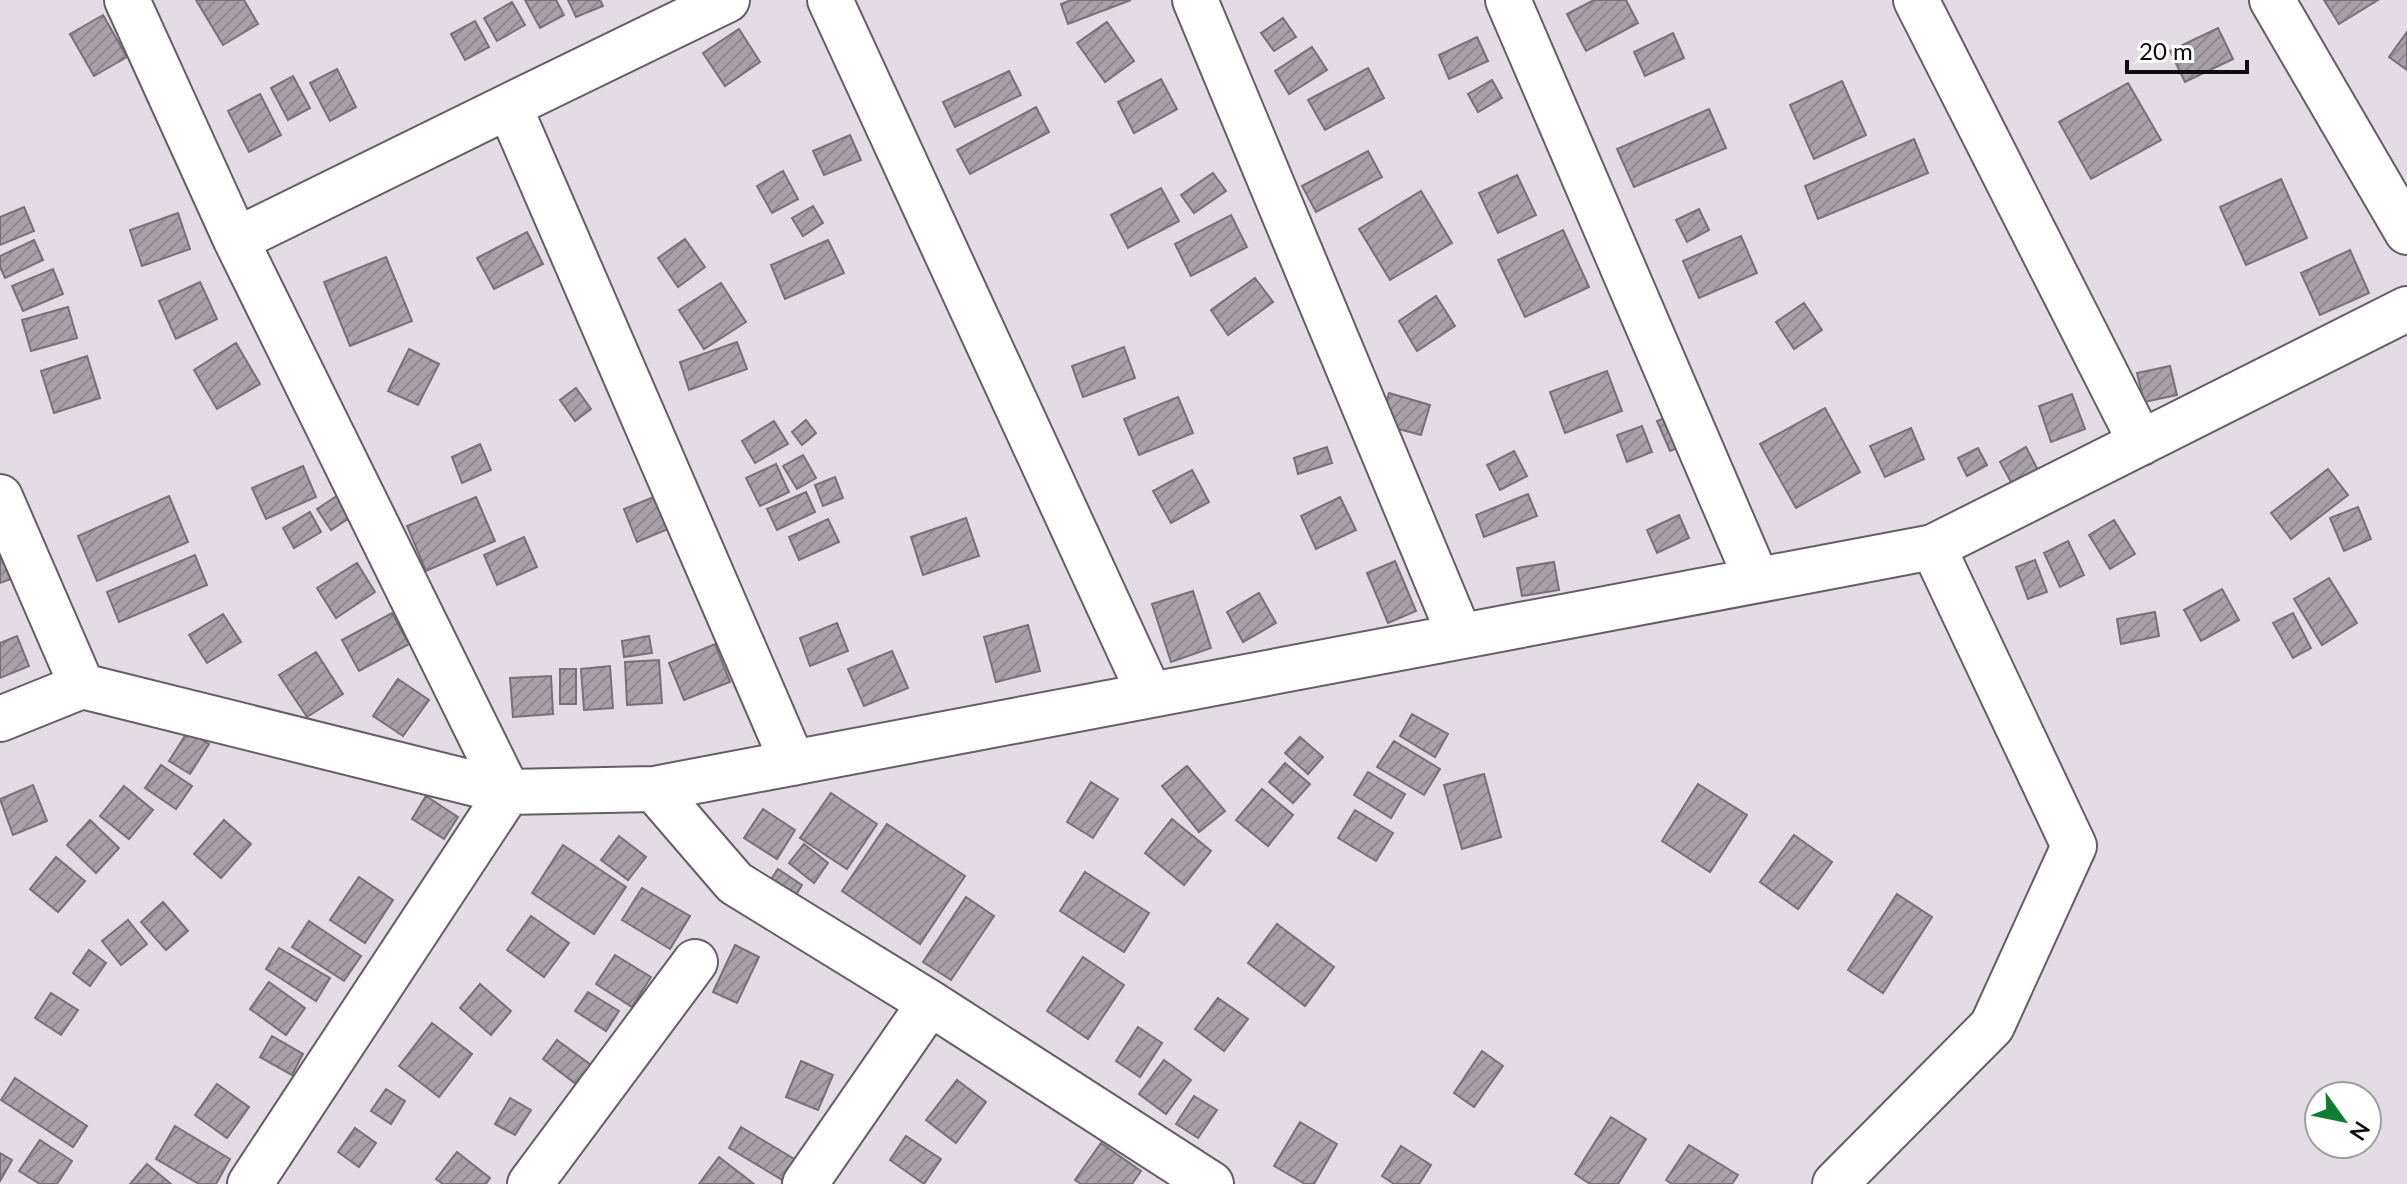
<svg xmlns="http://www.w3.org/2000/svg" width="2407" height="1184" font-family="Lato,sans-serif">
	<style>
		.building { fill: url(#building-hatch); stroke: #777077; stroke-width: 2 }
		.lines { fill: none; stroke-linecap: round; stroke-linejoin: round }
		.street-casing { stroke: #655e65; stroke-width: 48 }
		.street { stroke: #fff; stroke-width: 44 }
	</style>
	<defs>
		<pattern id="building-hatch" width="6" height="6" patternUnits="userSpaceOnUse" patternTransform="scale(2)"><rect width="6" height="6" fill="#a8a1a8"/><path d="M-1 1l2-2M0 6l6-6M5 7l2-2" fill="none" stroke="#8f898f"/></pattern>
	</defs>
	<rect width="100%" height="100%" fill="#e4dce5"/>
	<path class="building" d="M196,0H244L258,24L223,45Z
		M525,0H556L564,15L540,28Z
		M568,0H600L603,6L576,17Z
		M1071,0H1131L1068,24L1061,4Z
		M1594,0H1626L1638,23L1586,51L1567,14Z
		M2324,0H2378L2339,24Z
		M512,2L525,25L497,41L484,18Z
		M103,15L127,57L94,76L70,34Z
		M1283,18L1296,37L1274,51L1261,33Z
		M475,21L489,47L465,60L451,34Z
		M1107,22L1134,61L1105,82L1077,43Z
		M2218,28L2233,59L2185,82L2170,51Z
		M739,29L760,62L725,86L703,53Z
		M2407,32V70L2389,57Z
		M1673,33L1684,58L1645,76L1634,52Z
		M1477,37L1488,61L1449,79L1439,55Z
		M1312,47L1327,70L1289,94L1275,71Z
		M1368,68L1384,98L1325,130L1308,100Z
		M337,69L356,107L330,121L310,83Z
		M1009,71L1021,95L955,127L943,102Z
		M293,76L310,108L288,120L271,88Z
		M1161,79L1177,109L1134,133L1118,102Z
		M1492,80L1502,98L1478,112L1468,94Z
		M1842,81L1866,135L1814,159L1790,105Z
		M2128,83L2161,140L2091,179L2059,122Z
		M260,94L281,135L249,152L228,111Z
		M1036,107L1049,132L970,174L957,150Z
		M1709,109L1726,148L1634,187L1617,149Z
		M850,135L861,160L824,175L813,151Z
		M1914,139L1928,173L1818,219L1805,186Z
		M1368,151L1382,177L1316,212L1302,186Z
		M783,171L798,199L772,213L757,186Z
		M1213,173L1226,191L1194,213L1181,195Z
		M1517,175L1536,215L1498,233L1479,193Z
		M2281,179L2307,238L2246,265L2220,207Z
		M1161,188L1179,221L1128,248L1111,215Z
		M1421,191L1452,243L1390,280L1359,229Z
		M813,206L823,223L803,236L792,218Z
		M24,207L34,231L0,245V217Z
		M1699,209L1709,230L1687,242L1676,220Z
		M178,213L190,249L142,266L130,230Z
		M1231,215L1247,247L1191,276L1175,244Z
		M1563,230L1589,287L1525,317L1498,260Z
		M527,232L543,264L494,289L477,258Z
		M1741,236L1757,273L1699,298L1683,261Z
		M685,239L705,267L678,287L658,258Z
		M34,240L43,260L5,278L0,267V256Z
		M828,240L844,273L785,299L771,265Z
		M2350,250L2369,293L2320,315L2301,273Z
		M386,257L412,321L350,346L324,282Z
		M53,269L63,294L23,311L12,286Z
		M1255,278L1273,302L1228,335L1211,310Z
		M200,282L217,319L176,339L159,301Z
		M721,283L746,322L704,349L679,310Z
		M1436,296L1455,326L1417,351L1399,321Z
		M1804,303L1822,330L1794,349L1776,322Z
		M68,307L77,338L31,351L22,320Z
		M737,342L747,369L689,390L680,362Z
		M236,343L260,384L217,409L194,370Z
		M1124,347L1135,378L1083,397L1072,366Z
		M409,349L439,364L418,405L388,391Z
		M87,356L100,398L54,413L41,371Z
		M2170,366L2177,395L2144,402L2137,373Z
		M1607,371L1622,411L1565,433L1550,392Z
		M576,388L591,409L575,421L560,400Z
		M1389,393L1430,405L1421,435L1380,424Z
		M2072,394L2085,429L2051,442L2039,406Z
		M1178,397L1193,433L1139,455L1124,419Z
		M1825,408L1860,472L1796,508L1760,444Z
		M1674,414L1687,444L1670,451L1657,421Z
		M806,420L816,433L802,445L792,432Z
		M774,421L788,444L755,463L742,441Z
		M1642,426L1652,452L1627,462L1617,435Z
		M1911,428L1924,459L1885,477L1870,446Z
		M480,444L491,470L462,483L452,457Z
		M1327,447L1332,463L1298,474L1294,458Z
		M2026,447L2038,470L2012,484L2000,462Z
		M1978,448L1987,465L1967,476L1958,458Z
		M1514,451L1527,476L1500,490L1487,465Z
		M803,455L816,478L797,489L783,466Z
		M776,464L789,492L760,506L746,478Z
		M303,466L316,497L266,519L252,488Z
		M2328,469L2348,495L2291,539L2271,513Z
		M1192,470L1209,502L1171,523L1153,491Z
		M835,477L843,498L823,506L815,485Z
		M806,492L815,512L777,530L767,509Z
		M340,494L354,515L331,530L317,509Z
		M661,494L673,527L637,542L624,509Z
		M1528,494L1537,516L1484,537L1476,515Z
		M169,496L188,542L97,581L78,536Z
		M476,497L495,541L426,571L407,526Z
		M1340,497L1356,530L1316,549L1301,516Z
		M2358,507L2371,539L2344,551L2330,518Z
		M310,512L321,532L294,548L283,528Z
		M1679,515L1689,538L1657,553L1647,530Z
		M966,518L979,556L923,575L911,537Z
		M828,519L839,542L799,560L789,537Z
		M2114,520L2135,554L2110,569L2089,535Z
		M524,537L537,567L497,585L484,555Z
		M2068,541L2084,575L2060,587L2044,553Z
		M1,552L11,579L0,583V553Z
		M195,555L207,585L119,622L107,592Z
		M2035,560L2047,592L2028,599L2016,567Z
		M1395,561L1416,611L1388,623L1367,573Z
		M1554,562L1559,590L1522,596L1517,568Z
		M357,563L375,592L336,618L317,588Z
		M2329,578L2357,623L2322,645L2294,599Z
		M2222,589L2239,620L2201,641L2184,610Z
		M1193,591L1211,648L1171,662L1152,604Z
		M1259,593L1276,623L1243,642L1227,612Z
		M2155,612L2159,636L2121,644L2117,619Z
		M392,613L409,644L359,671L342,640Z
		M2293,613L2311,648L2293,658L2273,623Z
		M223,614L241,642L207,663L189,635Z
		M837,623L848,651L810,666L800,638Z
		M1028,625L1040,671L996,682L984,637Z
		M17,636L29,666L0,678V643Z
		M649,636L652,653L624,657L622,641Z
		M715,644L730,682L684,700L669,663Z
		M892,651L908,688L864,706L848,669Z
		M316,652L343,694L307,717L279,675Z
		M659,660L662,703L627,705L625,662Z
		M610,666L613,708L584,710L581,669Z
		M560,669H576V704H560Z
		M551,676L553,714L513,717L510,678Z
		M398,679L429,700L403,736L373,716Z
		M1412,714L1448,734L1435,757L1400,736Z
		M188,731L209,744L190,774L169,761Z
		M1300,737L1323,757L1308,774L1285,753Z
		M1394,741L1440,769L1424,795L1377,767Z
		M1285,763L1310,784L1293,803L1269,782Z
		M161,765L192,786L176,809L145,788Z
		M1187,766L1225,811L1199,832L1162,786Z
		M1368,772L1405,794L1391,818L1354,795Z
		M1484,774L1501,837L1462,849L1444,785Z
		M1091,782L1118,799L1093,838L1067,822Z
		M1698,784L1747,815L1710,872L1662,841Z
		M33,785L47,821L13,835L0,799Z
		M124,786L153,810L129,839L100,816Z
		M1262,789L1293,815L1268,846L1236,820Z
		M831,793L877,824L847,869L800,838Z
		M426,796L458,817L444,839L412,819Z
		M763,809L795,830L777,859L744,838Z
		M1355,810L1393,833L1376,861L1338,838Z
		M1172,819L1211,851L1184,885L1145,853Z
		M90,820L119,848L96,873L67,845Z
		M224,820L251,844L221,878L194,854Z
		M887,824L965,876L920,944L842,891Z
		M1794,835L1832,862L1798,909L1760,882Z
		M619,836L646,857L628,880L601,860Z
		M804,844L828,863L814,883L789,863Z
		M563,845L626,887L594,934L532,893Z
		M56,857L85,881L58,912L30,889Z
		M778,869L802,885L789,906L764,890Z
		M1085,872L1149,913L1124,952L1060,911Z
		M359,877L393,900L365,943L330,920Z
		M642,888L690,916L670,949L622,920Z
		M1897,894L1932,917L1883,993L1848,970Z
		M966,897L994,916L951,980L923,962Z
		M163,902L188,931L166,950L141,922Z
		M531,916L569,943L544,977L507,950Z
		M128,920L147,944L121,965L102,941Z
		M309,921L361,956L344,981L292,947Z
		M1277,924L1334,967L1305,1006L1248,963Z
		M735,945L759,957L737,1003L713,992Z
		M279,948L330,978L316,1001L266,969Z
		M89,950L106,963L90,986L73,973Z
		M615,955L651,977L632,1007L596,984Z
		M1083,957L1124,985L1088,1039L1047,1011Z
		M269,982L305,1008L286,1035L250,1009Z
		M480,984L511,1011L491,1035L460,1008Z
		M588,992L619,1011L606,1031L575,1011Z
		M51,993L78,1010L61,1035L35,1018Z
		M1218,998L1248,1019L1224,1051L1195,1029Z
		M432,1023L472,1054L439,1097L399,1066Z
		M1138,1027L1162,1043L1140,1077L1116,1061Z
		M272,1036L303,1054L292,1075L260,1057Z
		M557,1040L591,1065L576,1084L543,1059Z
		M1482,1051L1503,1066L1474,1107L1454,1093Z
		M1164,1060L1191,1080L1166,1114L1139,1094Z
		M801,1061L833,1075L818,1110L786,1097Z
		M15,1078L87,1126L73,1147L1,1100Z
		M957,1080L986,1102L956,1143L926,1120Z
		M217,1084L249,1107L227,1138L195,1115Z
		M386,1089L405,1101L391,1124L371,1111Z
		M1194,1096L1217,1110L1198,1138L1176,1124Z
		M510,1098L531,1110L515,1135L495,1124Z
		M1611,1117L1646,1139L1618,1184H1590L1575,1174Z
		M1300,1122L1337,1144L1314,1184H1305L1274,1166Z
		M175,1126L230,1159L216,1184H199L156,1159Z
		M741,1127L796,1160L784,1181L729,1148Z
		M355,1128L376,1143L359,1167L338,1152Z
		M906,1136L941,1159L924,1184L890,1160Z
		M40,1140L72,1161L57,1184H40L19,1171Z
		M1101,1143L1141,1171L1132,1184H1081L1075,1180Z
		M1689,1145L1738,1175L1732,1184H1672L1666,1180Z
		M1401,1146L1431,1165L1419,1184H1394L1382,1176Z
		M457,1152L490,1178L486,1184H443L436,1179Z
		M0,1153L12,1160L0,1181Z
		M719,1157L754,1184H699Z
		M147,1164L171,1184H130Z"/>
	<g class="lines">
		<defs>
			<path id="street" d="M127,0L236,240L508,792L250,1184
				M727,0L509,106L793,763
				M830,0L1150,695
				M1195,0L1460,636
				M1508,0L1757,580
				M1916,0L2141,443
				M2272,0L2407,232
				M236,240L509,106
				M0,497L82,686
				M1933,547L2407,309
				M0,719L82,686L508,792L654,789L1933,547L2074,846L1992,1026L1835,1184
				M654,789L735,883L930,1003
				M530,1184L695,962
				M805,1184L930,1003L1211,1184"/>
		</defs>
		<use href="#street" class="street-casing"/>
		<use href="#street" class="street"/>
	</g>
	<g transform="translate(2343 1120) rotate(123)"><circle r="38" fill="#ffffff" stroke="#9f9e9f" stroke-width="2"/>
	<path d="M0-6L14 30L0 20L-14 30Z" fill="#117d32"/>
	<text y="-12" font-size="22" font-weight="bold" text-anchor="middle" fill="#0e0c0e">N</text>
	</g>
	<path d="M2127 60v12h120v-12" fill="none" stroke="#0e0c0e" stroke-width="4"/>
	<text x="2139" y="60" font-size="24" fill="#0e0c0e" stroke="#ffffff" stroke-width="6" paint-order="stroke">20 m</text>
</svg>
